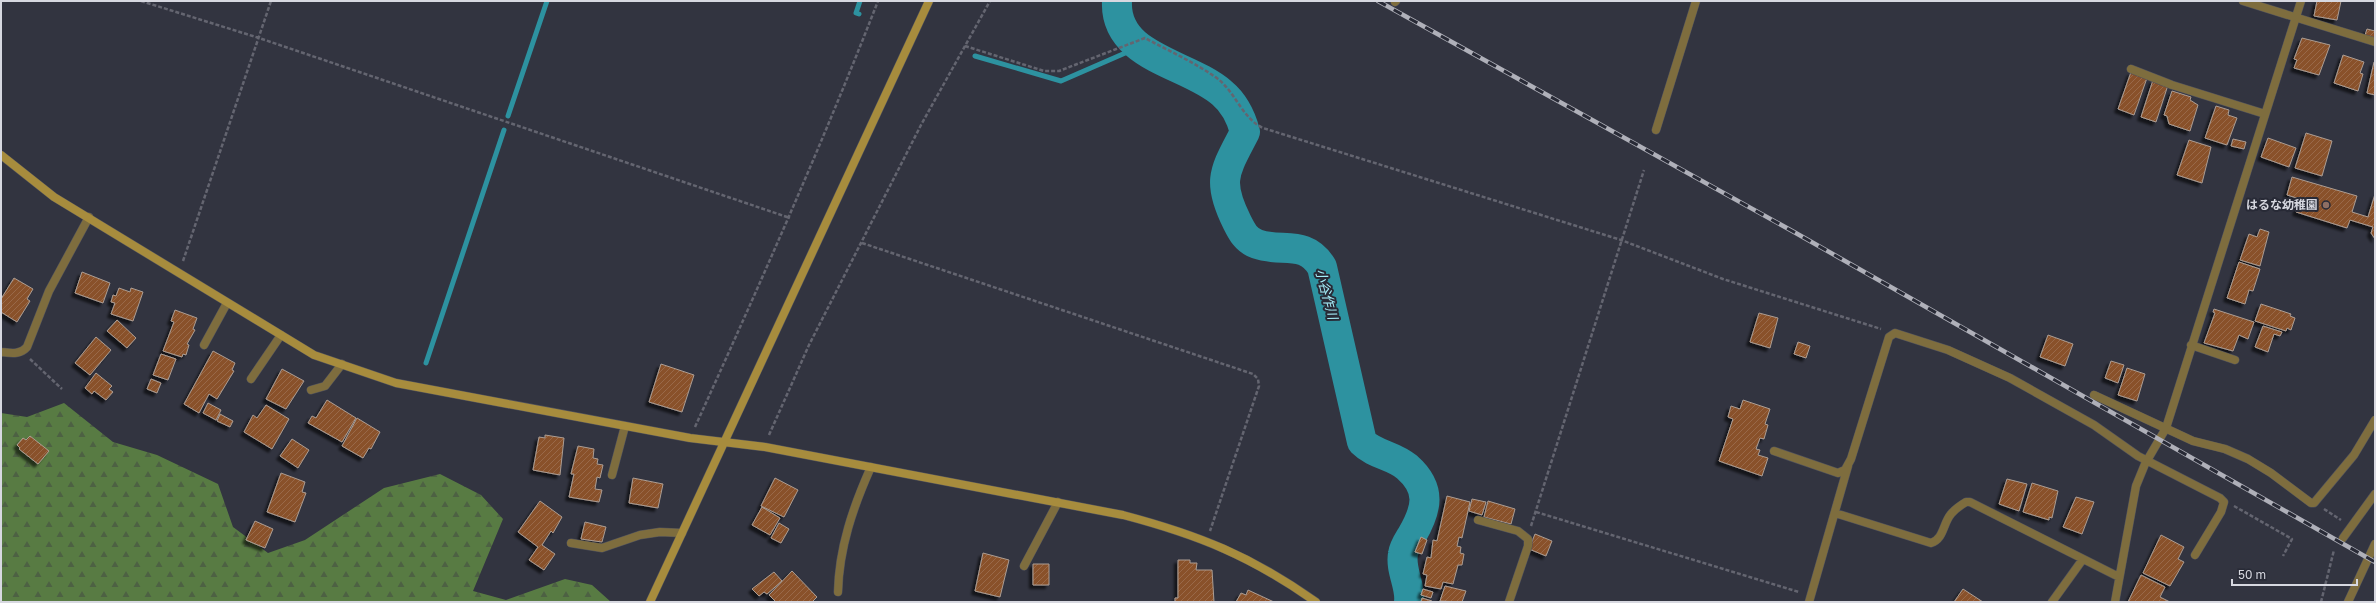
<svg xmlns="http://www.w3.org/2000/svg" width="2376" height="603" font-family="'Golos Text','Noto Sans JP',sans-serif">
	<style>
		.forest { fill: url(#forest-firs) }
		.lines { fill: none; stroke-linecap: round; stroke-linejoin: round }
		.stream { stroke: #2d92a0; stroke-width: 5 }
		.river { stroke: #2d92a0; stroke-width: 30 }
		.building { fill: url(#building-hatch); stroke: #ac9d93; filter: url(#shadow) }
		.street-casing { stroke: #50525d; stroke-width: 9 }
		.secondary-casing { stroke: #50525d; stroke-width: 9 }
		.path { stroke: #646570; stroke-width: 2.5; stroke-dasharray: 4 2; stroke-linecap: butt }
		.street { stroke: #7e6d3e; stroke-width: 8 }
		.secondary { stroke: #a78c3d; stroke-width: 8 }
		.rail-casing { stroke: #afb0b9; stroke-width: 4.5 }
		.rail { stroke: #282a36; stroke-width: 3; stroke-dasharray: 9; stroke-linecap: butt }
		.education-dot { fill: #8d6e63; stroke: #282a36; stroke-width: 1.5 }
		.labels { text-anchor: middle; stroke-width: 4; stroke-linejoin: round; paint-order: stroke }
		.poi-label { font-size: 12px; font-weight: bold; fill: #d7d8e0; stroke: #282a36; text-anchor: end }
		.water-label { font-size: 13px; font-style: italic; fill: #a5eef9; stroke: #282a36 }
	</style>
	<defs>
		<pattern id="forest-firs" width="22" height="20" patternUnits="userSpaceOnUse"><rect width="22" height="20" fill="#587b43"/><path d="M5 1l3.5 6h-7zM16 11l3.5 6h-7z" fill="#4d6143"/></pattern>
		<pattern id="building-hatch" width="6" height="6" patternUnits="userSpaceOnUse"><rect width="6" height="6" fill="#895129"/><path d="M-1 1l2-2M0 6l6-6M5 7l2-2" fill="none" stroke="#996948"/></pattern>
		<filter id="shadow"><feDropShadow dx="-3.5" dy="3.5" stdDeviation="1" flood-color="#0009"/></filter>
	</defs>
	<rect width="100%" height="100%" fill="#323440"/>
	<path class="forest" d="M64,403L113,442L157,455L218,484L233,527L268,553L305,540L384,488L440,474L481,495L503,519L473,591L506,600L565,579L592,585L611,602H1V413L27,417Z"/>
	<g class="lines">
		<path class="stream" d="M859,14L856,13L860,1
			M975,56L1061,81L1139,47
			M508,116L547,1
			M426,363L504,130"/>
		<path class="river" d="M1117,1C1114,58 1188,63 1222,93C1234,103 1241,117 1245,132C1225,171 1216,180 1237,222C1242,232 1246,240 1257,244C1282,253 1305,239 1322,267L1362,442C1375,455 1393,455 1407,467C1432,489 1427,509 1412,535C1409,540 1404,547 1403,554C1400,570 1411,586 1409,602"/>
	</g>
	<path class="building" d="M2317,1H2341L2337,20L2314,16Z
		M2367,29L2375,31V38L2365,35Z
		M2302,38L2330,45L2319,75L2294,68L2297,60L2294,59Z
		M2343,55L2364,62L2360,73L2363,74L2358,91L2334,83Z
		M2374,62H2375V95L2367,93Z
		M2131,72L2147,78L2134,115L2118,109Z
		M2153,80L2168,85L2156,122L2141,117Z
		M2172,91L2191,97L2190,100L2198,105L2190,131L2169,124L2167,116L2164,115Z
		M2216,106L2229,110L2228,115L2237,118L2227,145L2205,138Z
		M2306,133L2332,141L2322,176L2295,168Z
		M2268,138L2296,148L2289,167L2261,157Z
		M2233,139L2246,142L2244,149L2231,146Z
		M2189,140L2211,147L2202,183L2177,175Z
		M2292,177L2357,196L2352,212L2368,217L2375,194V239L2371,233L2373,227L2350,220L2347,228L2296,212L2300,199L2287,195Z
		M2260,229L2269,232L2260,266L2240,260L2249,234L2257,237Z
		M2239,262L2260,269L2253,291L2249,290L2245,304L2227,298Z
		M82,272L110,283L103,303L75,293Z
		M14,278L33,289L27,299L30,301L17,322L1,312V299Z
		M119,288L130,292L131,288L143,292L133,321L111,314L115,303L111,302L113,295L116,296Z
		M2261,304L2291,314L2290,316L2295,318L2291,330L2287,328L2286,331L2255,321Z
		M2214,309L2254,322L2248,339L2239,335L2233,351L2204,343L2215,313L2213,312Z
		M175,310L197,318L193,329L195,330L187,344L189,345L186,355L183,354L182,357L163,351L174,322L171,321Z
		M1759,313L1778,318L1770,348L1750,342Z
		M117,320L136,338L127,348L107,331Z
		M2263,326L2282,332L2280,336L2274,334L2268,352L2255,347Z
		M2048,335L2073,344L2065,366L2040,357Z
		M96,337L111,350L90,375L75,363Z
		M1798,342L1810,346L1806,358L1794,354Z
		M213,351L235,363L232,370L234,371L217,399L209,394L199,413L184,404Z
		M161,354L176,359L168,380L153,375Z
		M2111,361L2124,365L2118,383L2105,378Z
		M661,364L694,375L682,412L649,402Z
		M2127,368L2145,374L2137,401L2118,395Z
		M282,369L304,381L286,409L266,399Z
		M96,373L112,386L109,389L113,392L106,400L94,391L92,394L85,388Z
		M151,379L161,383L157,393L147,389Z
		M327,400L356,418L342,442L308,423L312,416L316,418Z
		M1743,400L1770,409L1765,424L1768,425L1764,439L1760,438L1756,449L1760,450L1758,455L1768,458L1762,476L1719,461L1733,419L1728,417L1731,406L1740,409Z
		M208,403L221,410L216,420L203,413Z
		M266,405L289,419L272,449L244,432L253,415L257,418Z
		M220,414L233,421L230,427L217,421Z
		M357,418L380,432L371,449L369,448L363,458L342,446Z
		M545,435L564,438L560,475L533,470L539,437L545,438Z
		M30,436L49,451L38,464L19,449L20,448L17,445L23,438L26,440Z
		M292,439L309,450L298,468L280,456Z
		M578,446L594,449L593,458L598,459L597,464L603,465L600,478L597,477L595,489L602,490L599,502L569,497L574,474H571Z
		M281,473L305,482L302,492L306,493L295,522L267,512Z
		M633,478L663,484L658,508L629,503Z
		M775,478L798,490L784,517L761,506Z
		M2007,479L2027,484L2019,511L1999,504Z
		M2032,483L2058,491L2052,518L2049,517V520L2023,512Z
		M1447,496L1470,502L1462,538L1459,537L1457,546L1461,547L1460,553L1464,554L1462,565H1458L1453,584L1443,582L1441,589L1425,586L1427,575L1423,574L1427,557L1431,558L1433,540L1437,541Z
		M2076,497L2094,502L2082,534L2063,527Z
		M1472,499L1486,502L1482,515L1469,511Z
		M540,501L562,517L553,533L551,531L542,545L555,554L544,570L529,560L538,547L518,532Z
		M1488,501L1515,509L1511,524L1484,517Z
		M762,507L780,518L770,535L752,525Z
		M255,521L273,529L265,548L246,540Z
		M585,522L606,527L602,542L581,539Z
		M779,523L789,529L781,543L771,538Z
		M1535,534L1552,541L1546,556L1529,549Z
		M2161,535L2184,547L2178,559L2184,562L2170,586L2143,573Z
		M1421,537L1427,540L1422,554L1415,552Z
		M983,553L1009,560L1000,597L975,591Z
		M1178,560H1190V563H1197L1196,570H1212L1214,602H1175V598H1178Z
		M1033,564H1049V585H1033Z
		M792,571L817,597L812,602H776L769,595Z
		M774,572L782,581L767,594L764,592L759,596L752,589Z
		M2141,575L2165,587L2160,597L2170,602H2128Z
		M1445,586L1466,591L1462,602L1440,601Z
		M1423,589L1433,592L1431,598L1421,595Z
		M1963,589L1983,602H1954Z
		M1248,590L1274,602H1236L1241,593L1246,595Z
		M1422,598L1432,601V602H1421Z"/>
	<g class="lines">
		<defs>
			<path id="street" d="M2243,1L2375,42
				M1395,2L1396,1
				M2131,69L2172,85L2265,114
				M1656,130L1696,1
				M204,345L227,303
				M2191,345L2235,360
				M1,352C11,353 20,355 27,347L49,291L89,217
				M251,379L281,335
				M311,390L325,386L342,364
				M2094,395L2193,441L2225,449L2248,459L2271,473L2311,503H2314L2354,455L2375,420
				M1774,451L1838,473L1845,470L1851,459L1889,337L1895,333L1948,350L2010,378L2094,425L2138,456L2220,498L2224,502L2221,512L2195,555
				M612,475L625,426
				M1835,513L1931,543C1944,539 1943,523 1951,514C1955,509 1961,505 1966,502H1970L2119,577
				M1478,520L1518,531L1528,539V546L1509,602
				M2343,538L2375,494
				M571,543L602,548L640,535L660,532L682,533
				M1024,566L1058,502
				M838,592C839,548 853,507 871,467
				M1809,602L1848,466
				M2052,602L2083,559
				M2115,602L2136,486L2145,464L2166,428L2301,1
				M2348,602L2375,544"/>
			<path id="secondary" d="M1,155L54,197L314,355L396,383L690,438L765,447L1123,515C1199,535 1251,556 1316,602
				M650,602L929,1"/>
		</defs>
		<use href="#street" class="street-casing"/>
		<use href="#secondary" class="secondary-casing"/>
		<path class="path" d="M141,1L259,38L790,218
			M965,46L1044,71H1059L1145,38C1169,51 1196,63 1218,79C1235,92 1243,119 1263,128L1621,240L1723,279L1881,329
			M862,243L1253,374L1258,379L1259,386L1210,531
			M183,261L271,1
			M30,359L62,389
			M695,427C759,286 822,145 878,1
			M769,435L809,345L921,125L990,1
			M2234,506L2292,539L2283,556
			M2324,509L2341,520
			M1536,512L1799,592
			M1531,526L1644,170
			M2321,602L2334,550"/>
		<use href="#street" class="street"/>
		<use href="#secondary" class="secondary"/>
		<defs>
			<path id="rail" d="M1378,1L1794,232L2375,562"/>
		</defs>
		<use href="#rail" class="rail-casing"/>
		<use href="#rail" class="rail"/>
	</g>
	<circle class="education-dot" cx="2326" cy="205" r="4"/>
	<g class="labels">
		<g class="poi-label">
			<text x="2318" y="209">はるな幼稚園</text>
		</g>
		<g class="water-label">
			<text transform="translate(1327 294) rotate(75)" y="5">小谷作川</text>
		</g>
	</g>
	<rect width="2376" height="603" fill="none" stroke="#d7d8e0" stroke-width="4"/>
	<path d="M2232 579v6h125v-6" fill="none" stroke="#d7d8e0" stroke-width="2"/>
	<text x="2238" y="579" font-size="12" fill="#d7d8e0" stroke="#282a36" stroke-width="3" paint-order="stroke">50 m</text>
</svg>
